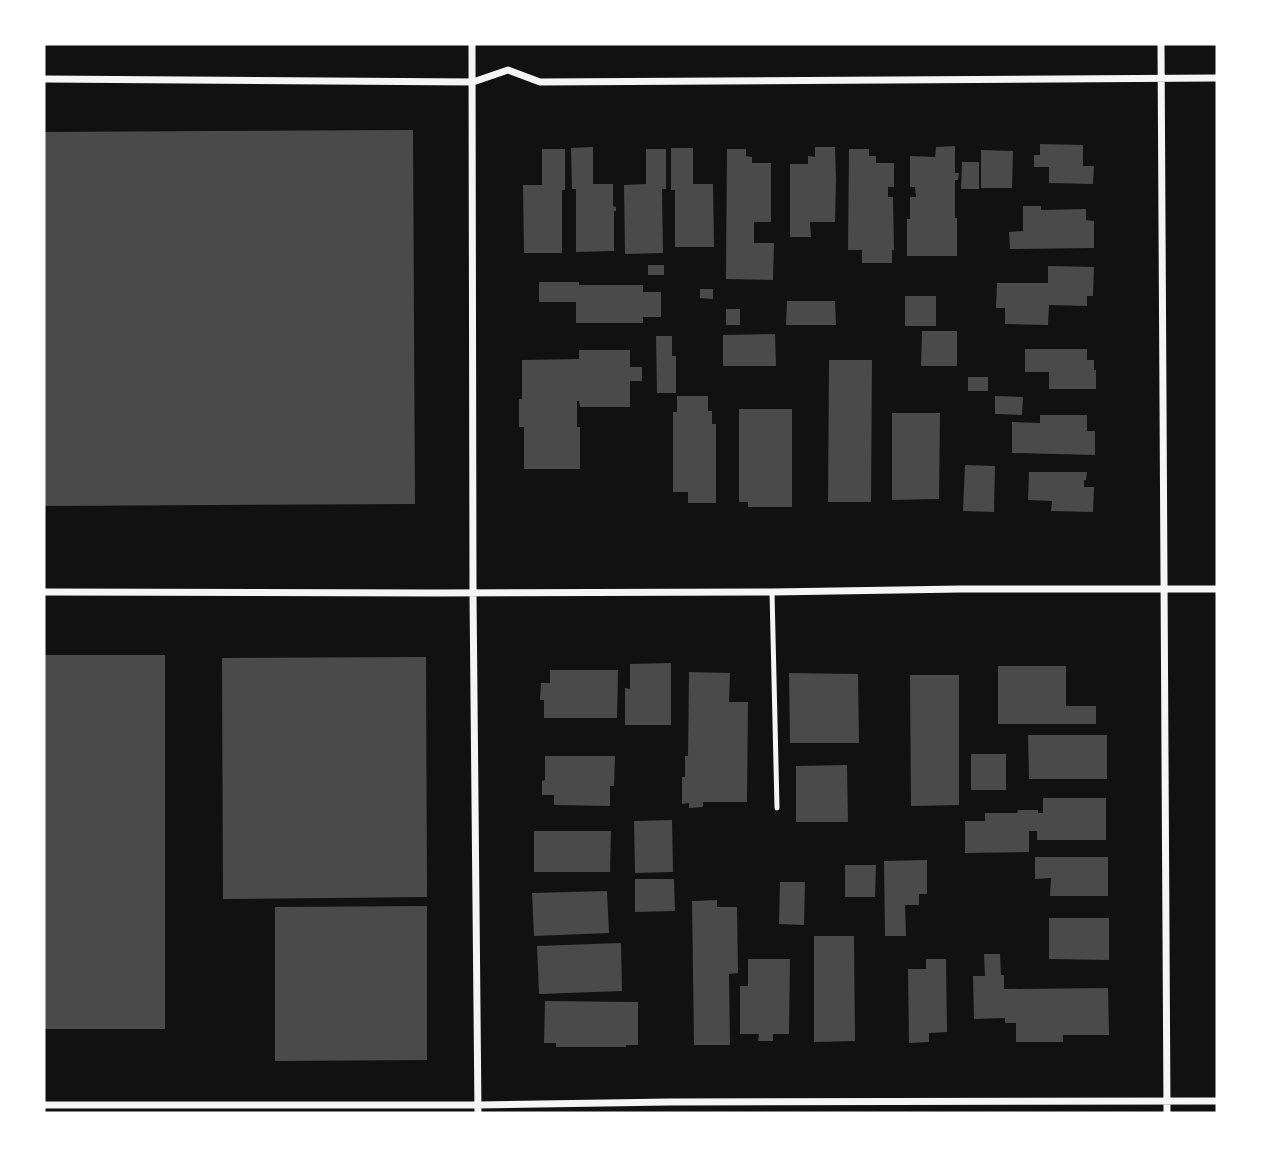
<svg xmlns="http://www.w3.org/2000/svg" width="1261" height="1157" font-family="Ubuntu,sans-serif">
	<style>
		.building { fill: #4a4a4a }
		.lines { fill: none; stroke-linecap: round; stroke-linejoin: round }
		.service { stroke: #f5f5f5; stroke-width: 5 }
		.minor { stroke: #f5f5f5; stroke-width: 7 }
	</style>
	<rect width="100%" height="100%" fill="#111"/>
	<path class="building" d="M413,130L415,504L44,506V132Z
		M1040,144L1083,145V166H1094L1093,184L1049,183V167H1034V155H1040Z
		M955,146V173H959L958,180H955V218H957V256H907V219H910V197H916L915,187H910V156L935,157L936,147Z
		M593,147V184H613V206L616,207V211H614V251L576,252V189H572L571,148Z
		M815,147H835L836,180L835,222H810L811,237H790V164H808V156L815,157Z
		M671,148H693V184H713L714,247H675V190H671Z
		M542,149H565V190H562V253H524L523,185H542Z
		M646,149H666V189H662L663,253L625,254L624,185L646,184Z
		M727,149H746V156L752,157V163H771V222H754V243H774L773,280L726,279Z
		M849,149H869V156H876V163H894V187H888V197H893L894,250H892V263H862V250H848Z
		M981,150L1013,151L1012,188H981Z
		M962,162H979V189H961Z
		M1023,206H1041V210L1086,209V220L1094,221V248L1010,249L1009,232L1023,231Z
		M648,265H664V275H648Z
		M1048,266L1094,267L1093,296H1087V306L1049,305L1048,325L1005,324V308H996L997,283H1048Z
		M539,282H579V285H643V292H661V317H643V323H576V302H539Z
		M700,289H713V299L700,298Z
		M905,296H936V326H905Z
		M787,301H835L836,325H786Z
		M726,309H740V325H726Z
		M922,331H957V366H921Z
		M775,334L776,366H723V335Z
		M656,336H672V356H676V393H657Z
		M1025,349H1087V360H1094V370H1096V389H1049V372H1025Z
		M579,350H630V367H642V381H630V407H580L579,401H577V427H580V469H524V427H519V399H522V360L579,359Z
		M829,360H872L871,502H828Z
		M968,377H988V391H968Z
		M677,396H708V411H712V424H716V503H688V492H673V412H677Z
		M995,396L1023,397L1022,415L995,414Z
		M739,409H792V507H748V502H739Z
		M892,413H940L939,499L892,500Z
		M1040,415H1087V431H1095V455L1012,453V422L1040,423Z
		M965,465L995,466L994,512L963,511Z
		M1029,472H1087L1086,480H1084V487H1094L1093,512L1051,511L1052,501L1028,500Z
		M44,655H165V1029H44Z
		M426,657L427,897L223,899L222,658Z
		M671,663V725H625V688L630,689V664Z
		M998,666H1066V706H1096V724H998Z
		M550,670H618L617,718H544V700H540L541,683H550Z
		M689,672L730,673L729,702H748L747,802H703V807L689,808V803L682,804V777H685V756H688Z
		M789,673L858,674L859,743H790Z
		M910,675H959V805L911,806Z
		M1028,735H1107V779H1029Z
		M971,754H1006V790H971Z
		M545,756H615L614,786H610V806L554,805V795H542V781L545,780Z
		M847,765L848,822H796V766Z
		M1043,798H1106V840H1037V831H1029V852L965,853V821H985V813H1017L1018,810H1038V813H1043Z
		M672,820L673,872L635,873L634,821Z
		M534,831H611L610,872H534Z
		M1035,857H1108V896H1050L1051,878L1035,879Z
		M927,860V894H919V905H905L906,936H885L884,861Z
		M845,865H876L875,897H845Z
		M635,879H674L675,911L635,912Z
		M780,882H805L804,925L779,924Z
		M607,891L609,933L534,936L532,893Z
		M717,900V907H737L738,973L729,974L730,1045H694L692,901Z
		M427,906V1060L275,1061V907Z
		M1049,918H1109V960L1049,959Z
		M814,936H854L855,1041L814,1042Z
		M621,943L622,991L539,994L537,946Z
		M984,954H1000L1001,975H1004V989L1108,988L1109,1035H1063V1042H1016V1023H1005V1018L974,1019L973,976H985Z
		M748,959H790L789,1034H773V1041H758L759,1034H740V986H748Z
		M926,959H946L947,1032L929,1033V1042L909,1043L908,969H926Z
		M545,1001L638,1002V1045H626V1047H556V1043H544Z"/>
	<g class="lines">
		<path class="service" d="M772,592L777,808"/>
		<path class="minor" d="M472,44L473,593L478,1113
			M1161,44L1167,1113
			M44,79L473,82L508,70L540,82L1217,78
			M44,592L436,593L772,592L961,589H1217
			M44,1105H478L669,1102L1217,1101"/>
	</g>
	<rect width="1261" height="1157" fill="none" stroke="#ffffff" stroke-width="91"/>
</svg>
